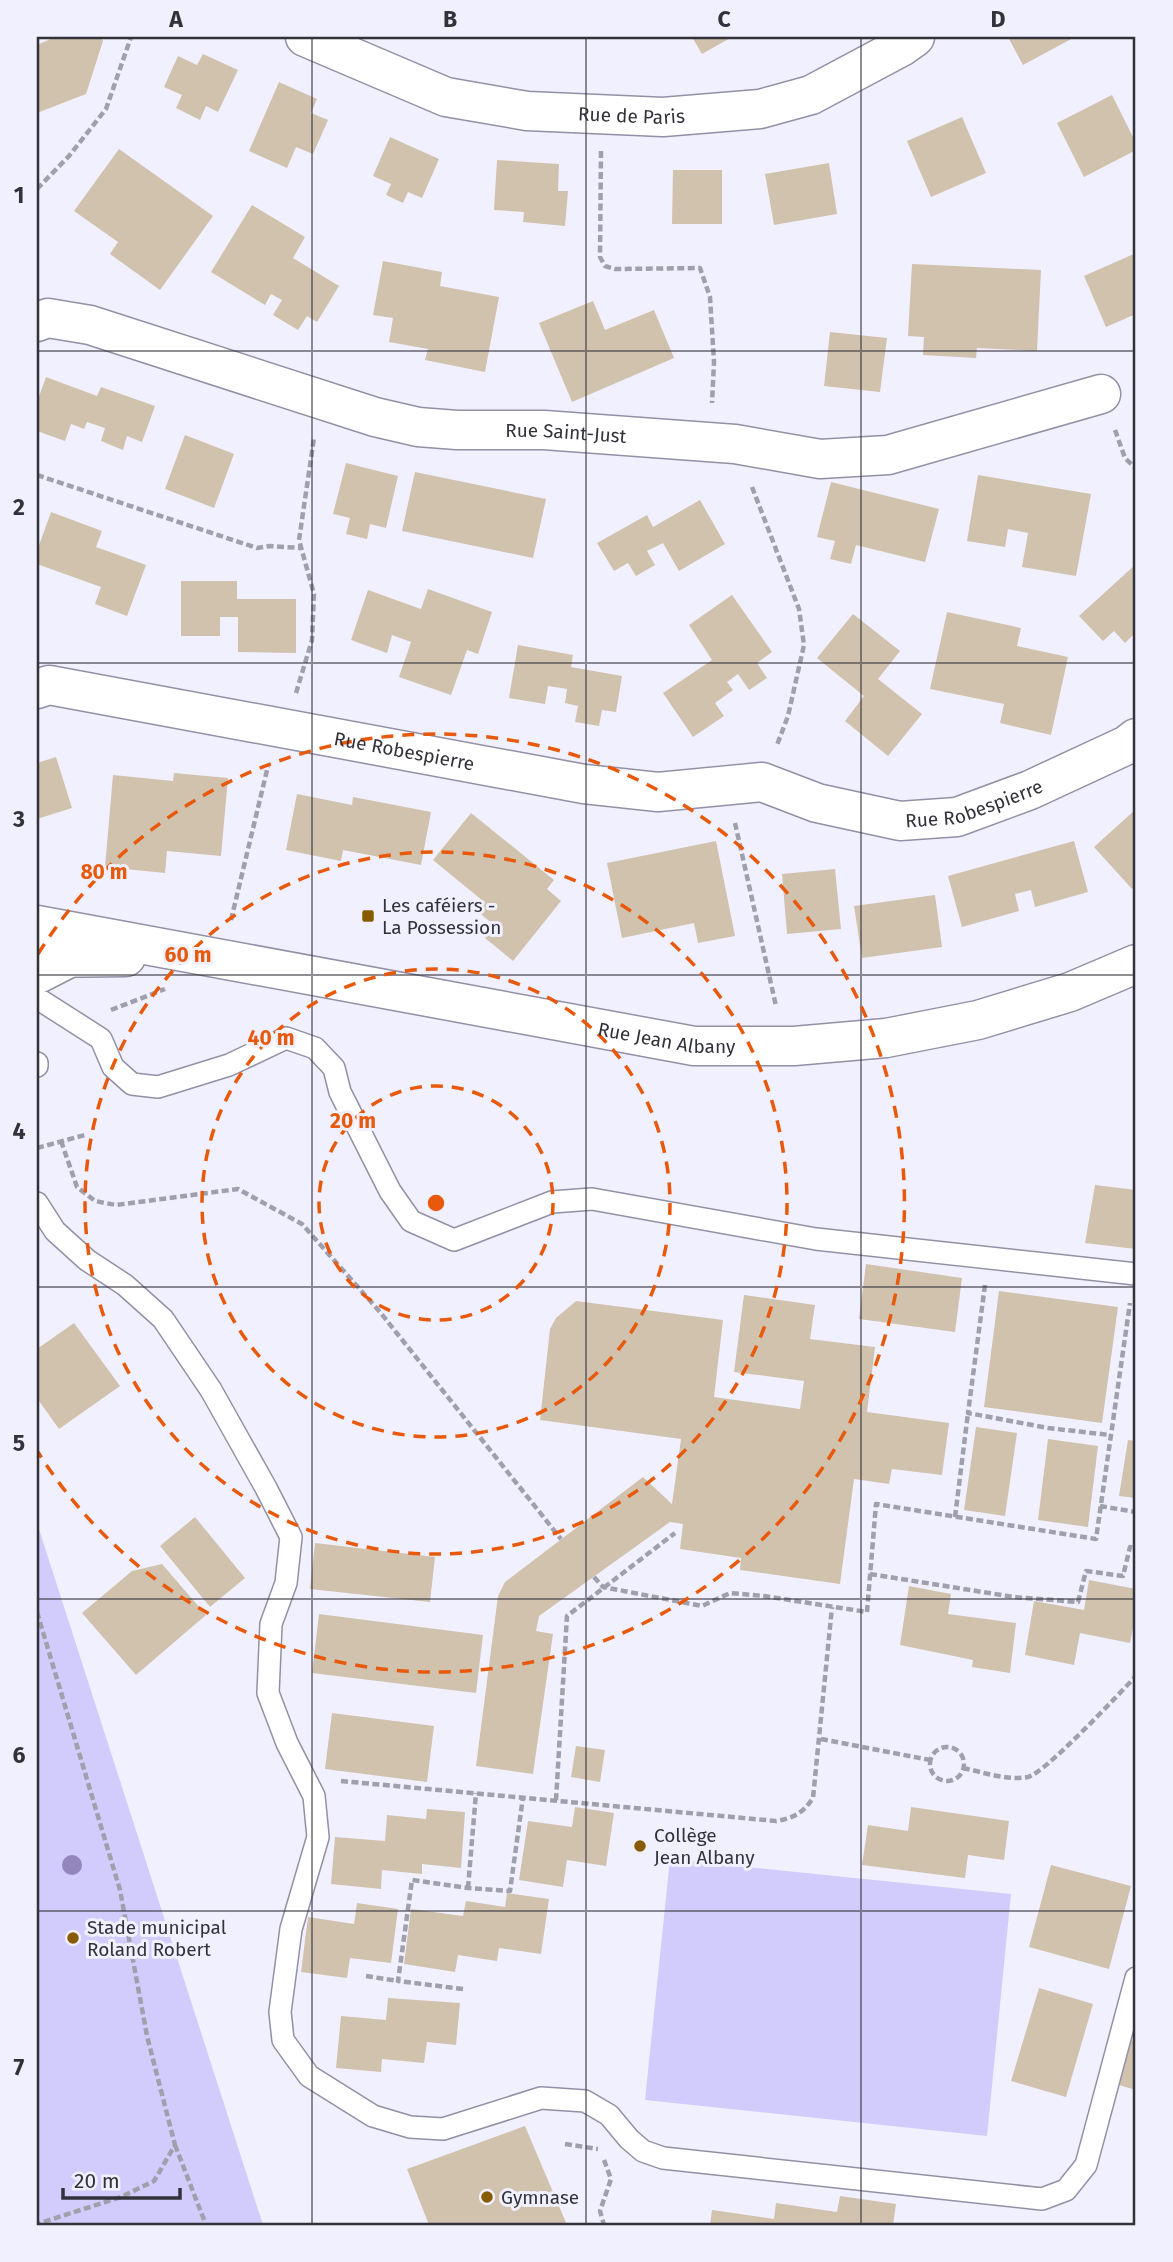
<svg xmlns="http://www.w3.org/2000/svg" width="1173" height="2262" font-family="'Fira Sans',sans-serif">
	<style>
		.green { fill: #d1ccfb }
		.building { fill: #d1c2ae }
		.lines { fill: none; stroke-linecap: round; stroke-linejoin: round }
		.service-casing { stroke: #9290a6; stroke-width: 24 }
		.minor-casing { stroke: #9290a6; stroke-width: 41 }
		.secondary-casing { stroke: #9290a6; stroke-width: 41 }
		.path { stroke: #a09fac; stroke-width: 4.5; stroke-dasharray: 7 3.5; stroke-linecap: butt }
		.service { stroke: #fff; stroke-width: 21 }
		.minor { stroke: #fff; stroke-width: 38 }
		.secondary { stroke: #fff; stroke-width: 38 }
		.tree { fill: #9386bd }
		.grid { fill: none; stroke: #33323b; stroke-width: 2; stroke-opacity: 0.55 }
		.ring { fill: none; stroke: #e8590c; stroke-width: 3.5; stroke-dasharray: 12 9 }
		.poi-dot { fill: #895b00; stroke: #f1f0ff; stroke-width: 2.5 }
		.labels { text-anchor: middle; stroke-width: 6; stroke-linejoin: round; paint-order: stroke }
		.street-label { font-size: 19px; fill: #33323b; stroke: #f1f0ff }
		.poi-label { font-size: 19px; fill: #33323b; stroke: #f1f0ff; text-anchor: start }
		.centre { fill: #e8590c; stroke: #f1f0ff; stroke-width: 3.5 }
		.ring-label { font-size: 21px; text-anchor: middle; font-weight: bold; fill: #e8590c; stroke: #f1f0ff; stroke-width: 6; stroke-linejoin: round; paint-order: stroke }
		.neatline { fill: none; stroke: #33323b; stroke-width: 2.5 }
		.grid-label { font-size: 23px; text-anchor: middle; font-weight: bold; fill: #33323b }
	</style>
	<rect width="100%" height="100%" fill="#f1f0ff"/>
	<path class="green" d="M37,1523L263,2225H37Z
		M670,1859L1011,1894L987,2136L645,2100Z"/>
	<path class="building" d="M55,37H101L103,41L86,94L37,113V45Z
		M692,37H732L702,54Z
		M1008,37H1075L1023,65Z
		M203,54L238,70L218,112L206,106L200,120L176,108L182,95L164,87L178,56L197,65Z
		M279,82L317,99L311,113L328,120L313,154L296,147L287,168L249,151Z
		M1112,95L1136,143V150L1084,177L1057,123Z
		M962,117L986,173L931,197L907,141Z
		M390,137L439,159L422,198L408,192L403,203L386,195L391,184L373,176Z
		M119,149L213,216L160,290L110,254L118,242L74,211Z
		M497,160L559,164L558,191H568L565,226L523,222L524,212L494,210Z
		M829,163L837,214L774,225L765,174Z
		M673,170H722V224H672Z
		M252,205L305,237L293,258L339,286L317,322L307,316L298,330L273,315L282,300L271,294L265,305L211,272Z
		M1136,253V314L1106,327L1084,276Z
		M383,261L442,272L440,286L499,297L485,372L425,360L428,349L389,342L393,318L373,315Z
		M912,264L1041,270L1037,351L977,348L976,358L923,355L924,337L908,336Z
		M593,301L605,330L654,310L674,358L572,402L539,323Z
		M830,332L887,338L880,392L824,386Z
		M46,377L97,396L101,387L155,406L142,442L127,436L123,450L101,441L105,428L87,422L84,429L71,424L65,441L37,431V402Z
		M185,435L234,454L214,508L165,489Z
		M346,463L398,476L386,528L370,524L367,539L346,534L350,518L333,514Z
		M415,472L546,499L533,558L402,531Z
		M978,475L1091,494L1076,576L1022,567L1028,533L1008,529L1005,547L967,541Z
		M831,482L939,509L925,562L856,545L851,564L830,559L835,541L817,537Z
		M700,500L725,544L679,571L663,543L647,551L655,565L636,576L628,563L614,571L597,543L647,515L653,527Z
		M51,512L102,531L96,547L146,565L127,616L95,604L101,587L37,564V551Z
		M1136,564V612L1134,614L1136,617V632L1125,643L1114,631L1103,641L1079,616Z
		M181,581H237V599H296V653L238,652V617H220V636H181Z
		M428,589L492,612L478,654L467,650L451,695L399,677L411,642L392,635L387,653L351,640L368,590L421,609Z
		M732,595L772,652L757,663L767,678L749,690L738,674L727,682L733,690L715,703L724,716L693,737L663,693L712,660L689,625Z
		M947,612L1021,628L1017,646L1068,657L1051,735L1000,723L1004,704L930,689Z
		M853,614L900,651L878,679L922,714L888,756L845,721L864,696L817,658Z
		M518,645L573,655L571,667L622,676L616,712L602,710L599,726L575,722L578,706L565,703L567,689L548,686L545,704L509,698Z
		M56,757L72,808L37,819V763Z
		M174,773L228,778L221,856L167,851L165,873L105,867L113,775L173,781Z
		M297,794L352,805L353,797L431,812L421,865L343,850L341,861L286,850Z
		M1136,809V885L1132,889L1094,847Z
		M471,813L554,880L547,889L561,901L513,961L485,938L495,926L476,910L483,901L433,860Z
		M716,841L735,936L698,943L694,923L622,938L607,863Z
		M1074,841L1088,892L1035,907L1031,890L1015,894L1019,911L962,927L948,876Z
		M835,869L841,929L787,934L782,874Z
		M935,895L942,947L862,958L854,906Z
		M1095,1185L1136,1190V1249L1085,1243Z
		M866,1264L962,1278L955,1332L859,1319Z
		M999,1291L1118,1307L1102,1423L984,1407Z
		M744,1295L815,1305L810,1339L875,1347L867,1412L949,1423L942,1475L892,1469L889,1484L854,1479L840,1584L740,1570L741,1558L680,1549L683,1524L670,1522L539,1616L536,1631L553,1634L533,1774L476,1766L498,1596L505,1582L643,1477L672,1504L681,1439L540,1420L550,1329L556,1318L576,1301L723,1320L714,1397L800,1409L804,1381L734,1372Z
		M74,1323L120,1386L59,1429L37,1398V1349Z
		M976,1427L1017,1433L1005,1516L964,1510Z
		M1048,1439L1098,1446L1088,1527L1038,1520Z
		M1128,1440L1136,1441V1498L1119,1496Z
		M195,1517L245,1578L210,1607L160,1546Z
		M315,1543L435,1557L430,1602L310,1589Z
		M162,1564L206,1615L136,1675L82,1613L132,1571Z
		M1089,1580L1136,1589V1613L1130,1643L1080,1633L1074,1665L1025,1655L1034,1601L1084,1610Z
		M909,1586L951,1594L948,1614L1016,1623L1010,1673L972,1667L973,1660L900,1645Z
		M319,1614L483,1635L476,1693L312,1673Z
		M332,1713L434,1726L427,1782L325,1769Z
		M576,1746L605,1750L600,1782L571,1777Z
		M575,1807L614,1813L606,1866L567,1860L563,1887L519,1880L528,1821L572,1827Z
		M911,1807L1009,1821L1004,1860L968,1855L965,1878L862,1865L868,1825L908,1831Z
		M427,1809L465,1812L461,1868L422,1864V1874L382,1870L381,1889L331,1884L335,1837L385,1841L387,1815L426,1819Z
		M1051,1865L1131,1886L1109,1969L1029,1947Z
		M507,1893L549,1899L541,1954L499,1948L497,1961L458,1955L455,1972L404,1964L411,1909L463,1916L466,1901L505,1907Z
		M357,1903L398,1909L391,1963L350,1958L347,1978L301,1972L308,1917L354,1924Z
		M1039,1988L1093,2004L1066,2097L1011,2081Z
		M388,1998L460,2003L456,2045L427,2042L424,2063L382,2059L381,2072L336,2068L341,2016L386,2020Z
		M1131,2040L1136,2042V2090L1119,2085Z
		M525,2126L567,2225H429L407,2169Z
		M840,2196L896,2204L893,2225H710L712,2210L774,2219L776,2203L837,2212Z"/>
	<g class="lines">
		<defs>
			<path id="service" d="M37,984L76,964
				M37,998L101,1039L113,1067L132,1084L158,1087L229,1065L286,1038L315,1048L334,1068L340,1092L390,1191L411,1221L454,1240L552,1202L592,1199L816,1239L1136,1274
				M37,1063V1066
				M37,1203L55,1231L87,1260L125,1285L163,1319L211,1390L266,1488L291,1537L286,1583L271,1624L268,1693L287,1743L314,1796L318,1837L291,1929L280,2012L283,2040L309,2076L373,2116L410,2127L443,2129L541,2098L585,2101L609,2115L629,2139L643,2151L663,2158L1042,2199L1066,2190L1086,2165L1136,1978"/>
			<g id="minor">
				<path id="s1" d="M305,37L446,97L527,111L663,117L760,109L811,95L901,47L915,37"/>
				<path id="s2" d="M37,322L48,318L90,325L375,417L418,427L457,430H544L735,444L820,459L888,455L1101,394"/>
				<path id="s3" d="M37,689L49,685L584,784L658,792L762,782L817,803L900,821L957,817L1030,790L1127,745L1136,738"/>
			</g>
			<g id="secondary">
				<path id="s4" d="M37,925L694,1046H794L886,1038L978,1020L1070,992L1136,964"/>
				<path d="M37,958L126,957"/>
			</g>
		</defs>
		<use href="#service" class="service-casing"/>
		<use href="#minor" class="minor-casing"/>
		<use href="#secondary" class="secondary-casing"/>
		<path class="path" d="M601,151L600,257L605,266L615,269L700,268L710,297L714,362L712,403
			M37,189L69,156L106,109L131,37
			M1115,430L1125,458L1136,469
			M37,475L257,548L270,546L301,548
			M752,487L799,609L804,645L788,716L777,745
			M296,693L312,640L314,594L299,540L314,438
			M735,823L776,1006
			M231,920L268,766
			M111,1010L165,989
			M61,1141L77,1187L95,1201L116,1205L238,1189L302,1224L380,1312L561,1539
			M37,1148L85,1135
			M985,1285L968,1413L1048,1428L1110,1435
			M1100,1506L1136,1512
			M955,1517L968,1413
			M870,1574L1014,1597L1078,1602L1086,1571L1123,1576L1130,1547L1136,1548
			M594,1577L603,1587L702,1606L730,1593L764,1596L867,1612L876,1504L1096,1539L1130,1303
			M37,1612L120,1890L147,2036L175,2145L154,2181L121,2197L37,2224
			M821,1739L930,1760
			M930 1764a17 17 0 1 1 34 0a17 17 0 1 1-34 0Z
			M963,1768C983,1772 1007,1781 1028,1777C1045,1773 1119,1694 1136,1676
			M341,1781L776,1821C794,1818 803,1813 813,1798L832,1607
			M556,1800L567,1616L675,1533
			M468,1888L476,1793
			M366,1976L398,1981
			M463,1989L398,1981L412,1880L468,1888L510,1891L523,1797
			M565,2144L598,2149
			M175,2145L206,2225
			M604,2160L611,2179L600,2211L604,2225"/>
		<use href="#service" class="service"/>
		<use href="#minor" class="minor"/>
		<use href="#secondary" class="secondary"/>
	</g>
	<circle class="tree" cx="72" cy="1865" r="10"/>
	<path class="grid" d="M312,37V2225M586,37V2225M861,37V2225M37,351H1136M37,663H1136M37,975H1136M37,1287H1136M37,1599H1136M37,1911H1136"/>
	<g class="ring">
		<circle cx="436" cy="1203" r="117"/>
		<circle cx="436" cy="1203" r="234"/>
		<circle cx="436" cy="1203" r="351"/>
		<path d="M38 954A469 469 0 1 1 38 1452"/>
	</g>
	<g class="poi-dot">
		<rect x="361" y="909" width="14" height="14" rx="3.5"/>
		<circle cx="640" cy="1846" r="7"/>
		<circle cx="73" cy="1938" r="7"/>
		<circle cx="487" cy="2197" r="7"/>
	</g>
	<g class="labels">
		<g class="street-label">
			<text dy="7" stroke="none"><textPath href="#s1" startOffset="340">Rue de Paris</textPath></text>
			<text dy="7" stroke="none"><textPath href="#s2" startOffset="546">Rue Saint-Just</textPath></text>
			<text dy="7" stroke="none"><textPath href="#s3" startOffset="374">Rue Robespierre</textPath></text>
			<text dy="7" stroke="none"><textPath href="#s3" startOffset="956">Rue Robespierre</textPath></text>
			<text dy="7" stroke="none"><textPath href="#s4" startOffset="640">Rue Jean Albany</textPath></text>
		</g>
		<g class="poi-label">
			<text x="382" y="912">Les caféiers -<tspan x="382" dy="22">La Possession</tspan></text>
			<text x="654" y="1842">Collège<tspan x="654" dy="22">Jean Albany</tspan></text>
			<text x="87" y="1934">Stade municipal<tspan x="87" dy="22">Roland Robert</tspan></text>
			<text x="501" y="2204">Gymnase</text>
		</g>
	</g>
	<circle cx="436" cy="1203" r="10" class="centre"/>
	<g class="ring-label">
		<text x="104" y="879">80 m</text>
		<text x="188" y="962">60 m</text>
		<text x="271" y="1045">40 m</text>
		<text x="353" y="1128">20 m</text>
	</g>
	<rect width="1173" height="2262" fill="none" stroke="#f1f0ff" stroke-width="77"/>
	<path d="M63 2188v10h117v-10" fill="none" stroke="#33323b" stroke-width="3.5"/>
	<text x="74" y="2188" font-size="21" fill="#33323b" stroke="#f1f0ff" stroke-width="5" paint-order="stroke">20 m</text>
	<rect x="38" y="38" width="1096" height="2186" class="neatline"/>
	<g class="grid-label">
		<text x="176" y="27">A</text>
		<text x="450" y="27">B</text>
		<text x="724" y="27">C</text>
		<text x="998" y="27">D</text>
		<text x="19" y="203">1</text>
		<text x="19" y="515">2</text>
		<text x="19" y="827">3</text>
		<text x="19" y="1139">4</text>
		<text x="19" y="1451">5</text>
		<text x="19" y="1763">6</text>
		<text x="19" y="2075">7</text>
	</g>
</svg>
